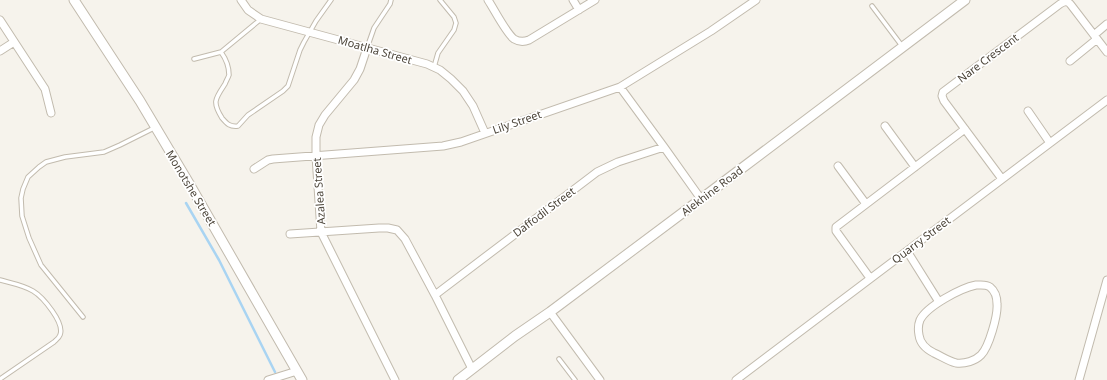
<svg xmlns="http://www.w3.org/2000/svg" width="1107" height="380" font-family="'Noto Sans',sans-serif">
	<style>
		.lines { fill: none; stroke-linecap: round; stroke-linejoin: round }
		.stream { stroke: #a9d4f2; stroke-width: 2.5 }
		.service-casing { stroke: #c2bbae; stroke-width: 5.5 }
		.minor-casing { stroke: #c2bbae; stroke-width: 9 }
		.tertiary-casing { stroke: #c2bbae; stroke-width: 11 }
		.service { stroke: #fff; stroke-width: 3.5 }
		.minor { stroke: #fff; stroke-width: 7 }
		.tertiary { stroke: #fff; stroke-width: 9 }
		.labels { text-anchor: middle; stroke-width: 3.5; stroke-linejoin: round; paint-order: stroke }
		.street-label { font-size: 11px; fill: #4b4439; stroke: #fff }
	</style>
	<rect width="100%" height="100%" fill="#f6f3ec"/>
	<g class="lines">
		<path class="stream" d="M186,203L219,260L275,372"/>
		<defs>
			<path id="service" d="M872,6L902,46
				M367,48L374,28L390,4L391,0
				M221,52C226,59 229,66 229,75C228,78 226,81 225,84C215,99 212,102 222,118C227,124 230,127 238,126L248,115L283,91L288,86L300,50L304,42L316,21L331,0
				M194,59L221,52L261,19
				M434,67L438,53L454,30L456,23L454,17L440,0
				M0,280C11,283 23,285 33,291C43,297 65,323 60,335C59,338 56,340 54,342L0,379
				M83,317L41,265L29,238L22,216L21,198L23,189L28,177L39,167L46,162L65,157L104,152L120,145L154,128
				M559,359L575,380"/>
			<path id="minor" d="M241,0L248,10L261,19L427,64L440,70L451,79L463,91L473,106L485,133
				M488,0C494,9 506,33 514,39C519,42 524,42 529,40L595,0
				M573,0L579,10
				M0,20L45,89L51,113
				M1094,35L1107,24
				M367,48L360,69L354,80L325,115L319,125L316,137V156L321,232L395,380
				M0,51L14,42
				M1070,61L1097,39
				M620,87L664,147L701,199
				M1028,111L1050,143
				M885,126L915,167
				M838,166L866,204
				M254,169L268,160L273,159L443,146L461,142L620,87L711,31L756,0
				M1002,179L944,101L942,96L943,92L1060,4C1065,1 1068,1 1071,5L1107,52
				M290,234L379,228H388L397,230L405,239L435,295L472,369
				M907,251L939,302
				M870,278L836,231V227L965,129
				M976,285C981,285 986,284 990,287C995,291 997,298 997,304C998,315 989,347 981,355C975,361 965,364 956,363C948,361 941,356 934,353C926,349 920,343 919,335C918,330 918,325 920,320C927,306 961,288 976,285Z
				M435,295L597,172L618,162L664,147
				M550,312L600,380
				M268,380L297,371
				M736,380L1107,100
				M1079,380L1107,280"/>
			<path id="tertiary" d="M74,0L140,101L190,185L302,380
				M458,380L515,336L550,312L701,199L965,0"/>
		</defs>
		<use href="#service" class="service-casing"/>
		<use href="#minor" class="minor-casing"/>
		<use href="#tertiary" class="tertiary-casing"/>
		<use href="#service" class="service"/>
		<use href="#minor" class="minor"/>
		<use href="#tertiary" class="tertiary"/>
	</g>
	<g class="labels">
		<g class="street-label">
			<text transform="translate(375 50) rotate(16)" y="4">Moatlha Street</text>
			<text transform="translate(988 58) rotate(-37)" y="4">Nare Crescent</text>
			<text transform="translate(517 122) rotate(-19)" y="4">Lily Street</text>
			<text transform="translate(191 188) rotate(59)" y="4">Monotshe Street</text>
			<text transform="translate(319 191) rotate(-94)" y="4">Azalea Street</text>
			<text transform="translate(712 191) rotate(-37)" y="4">Alekhine Road</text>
			<text transform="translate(544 212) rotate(-37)" y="4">Daffodil Street</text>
			<text transform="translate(921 240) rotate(-37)" y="4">Quarry Street</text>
		</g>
	</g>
</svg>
